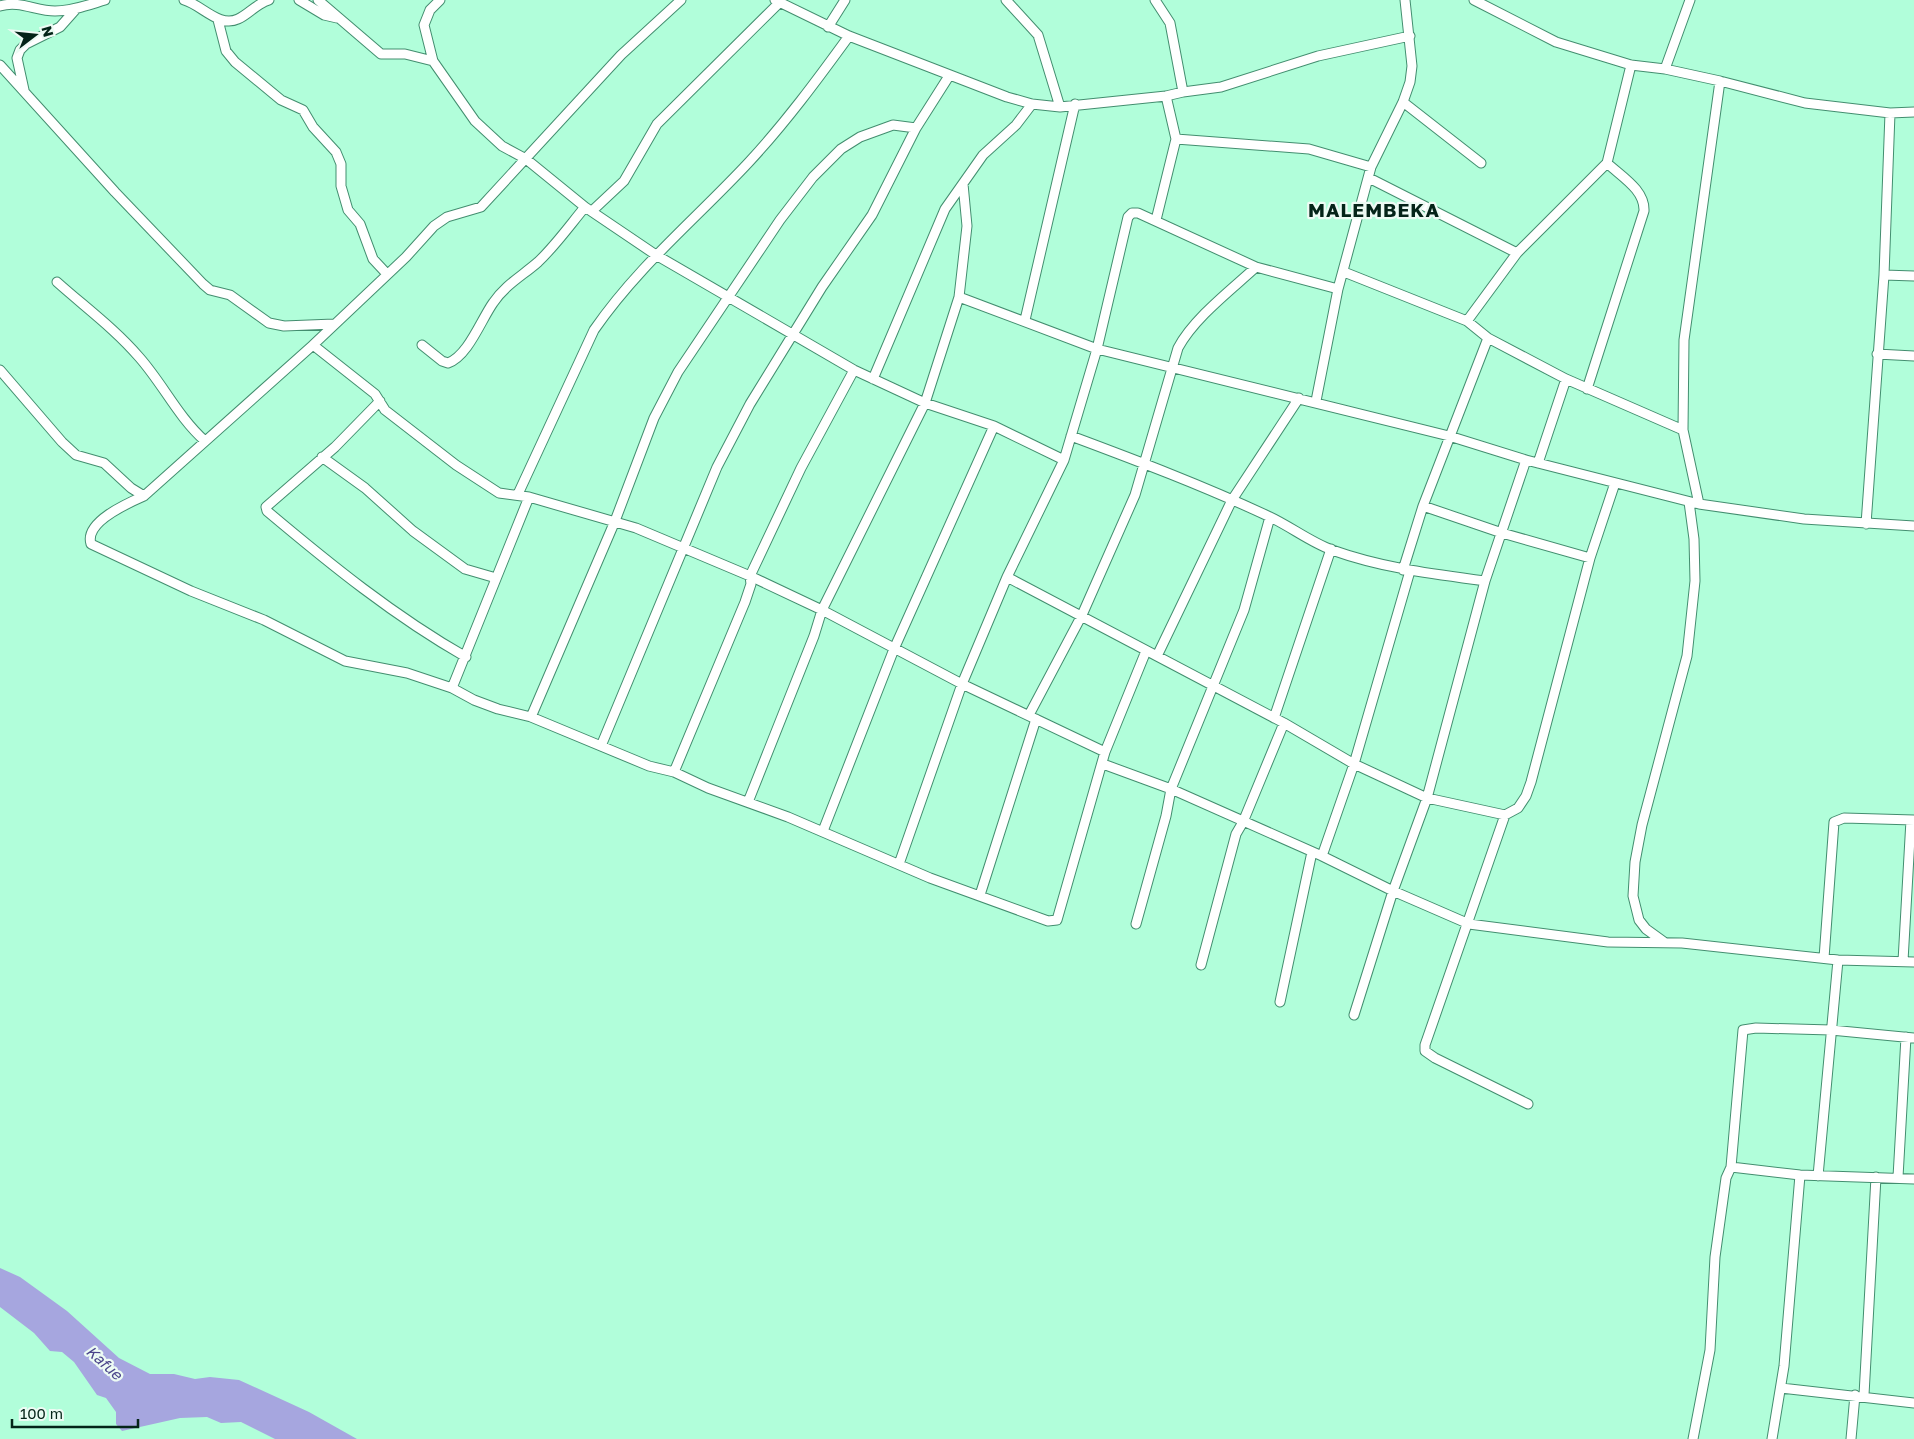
<svg xmlns="http://www.w3.org/2000/svg" width="1914" height="1439" font-family="'Golos Text',sans-serif">
	<style>
		.water { fill: #a6a6df }
		.lines { fill: none; stroke-linecap: round; stroke-linejoin: round }
		.minor-casing { stroke: #438e6f; stroke-width: 11 }
		.minor { stroke: #fff; stroke-width: 9 }
		.labels { text-anchor: middle; stroke-width: 4.5; stroke-linejoin: round; paint-order: stroke }
		.water-label { font-size: 15px; font-style: italic; fill: #4b458b; stroke: #edfbf4 }
		.district-label { font-size: 19px; font-weight: bold; letter-spacing: 1px; fill: #042418; stroke: #edfbf4 }
	</style>
	<rect width="100%" height="100%" fill="#b1feda"/>
	<path class="water" d="M0,1268L20,1277L67,1311L119,1358L150,1374H174L195,1379L210,1377L239,1380L309,1412L357,1439H275L241,1422L221,1423L207,1417L180,1418L122,1431L116,1424V1412L106,1398L97,1395L74,1362L62,1352L50,1351L34,1333L0,1307Z"/>
	<g class="lines">
		<defs>
			<path id="minor" d="M184,0C202,5 219,28 238,19C249,14 256,4 269,0
				M299,0L324,15L337,18
				M318,0L381,54H405L433,61
				M440,0L430,10L424,25L433,61L475,121L502,146L526,159L585,207L656,255L854,370L925,403L994,426L1064,460
				M681,0L621,55L481,207L447,217L434,226L406,257L313,345L144,496C128,503 84,522 91,544L191,591L264,620L345,661L407,673L452,688L474,700L498,709L531,717L649,766L674,772L708,788L788,817L930,878L1048,921L1057,920L1105,752L1146,651
				M775,0L849,36L1007,97L1032,104L1060,107L1166,96L1183,92L1221,87L1318,56L1410,36
				M1006,0L1038,35L1060,107
				M1155,0L1170,23L1183,92
				M1474,0L1556,42L1631,65L1665,69L1720,81L1805,103L1890,113L1914,112
				M0,6C19,0 36,11 55,11C72,11 88,5 105,0
				M218,20L226,51L235,62L281,100L303,110L313,127L336,152L341,164V186L348,210L360,224L373,259L387,274
				M828,27L845,0
				M0,65L115,192L203,284L210,290L230,295L269,323L284,326L334,324
				M1665,69L1690,0
				M24,90L17,58L20,50L26,44L60,27L76,9
				M1403,102L1481,163
				M1176,139L1309,149L1371,167
				M1369,178L1517,253
				M592,211L624,181L657,124L780,2
				M1156,220L1176,139L1166,96
				M1344,272L1467,321L1488,338L1566,379L1683,430
				M1884,275L1914,276
				M57,282C85,307 115,329 139,357C163,384 178,417 205,441
				M959,297L1097,349L1449,436L1526,460L1699,504L1804,519L1914,526
				M1025,320L1075,104
				M1467,321L1517,253L1607,163L1631,65
				M313,345L375,394L385,410L456,465L499,493L529,497L636,528L750,576L822,610L962,684L1105,752
				M422,345L442,361L448,363C468,356 481,320 493,303C505,285 522,276 538,262C555,246 570,225 585,207
				M1877,354L1914,356
				M0,370L62,442L76,455L104,463L131,488L144,496
				M873,379L945,209L983,155L1016,125L1032,104
				M1587,389L1644,211C1645,190 1622,177 1607,163
				M380,401L335,447L266,507L267,511C330,564 394,616 466,657
				M1316,401L1338,289L1371,167L1403,102L1410,82L1412,66L1405,0
				M1071,436C1138,461 1204,486 1268,516C1290,526 1310,542 1332,550C1382,568 1433,574 1485,581
				M322,457L365,488L413,531L465,569L496,578
				M1538,463L1566,379
				M518,494L594,330C639,265 696,219 749,162C786,122 817,80 849,36
				M1699,504L1683,430L1684,340L1720,81
				M1423,506L1502,533L1590,558
				M1866,524L1884,275L1890,113
				M1403,570L1423,506L1488,338
				M1007,577L1284,723L1354,764L1427,798L1505,815L1518,808L1526,796L1531,782L1590,558L1615,483
				M1157,656L1232,500L1299,398
				M452,688L529,497
				M1029,715L1082,615L1135,495L1178,348C1194,318 1231,290 1256,267
				M531,717L615,521L654,418L678,372L780,220L813,177L841,149L860,137L893,125L916,128
				M1274,718L1331,549
				M601,746L717,467L750,404L822,287L872,215L916,128L949,76
				M1103,764L1171,789L1322,856L1393,891L1469,924L1608,942L1682,943L1838,960L1914,962
				M674,772L745,602L751,584L750,576L801,468L854,370
				M748,802L814,636L822,610L925,403L959,297L967,226L963,184
				M1505,815L1425,1045V1051L1435,1058L1528,1104
				M823,831L894,649L994,426
				M1322,856L1354,764L1410,571
				M899,864L962,684L1007,577L1064,460L1097,349L1128,217L1132,213H1138L1256,267L1338,289
				M980,895L1036,719
				M1136,924L1166,816L1171,789L1244,610L1270,517
				M1664,942L1646,929L1639,920L1633,896L1635,862L1642,825L1687,656L1695,581L1694,539L1689,502
				M1824,958L1834,822L1844,818L1914,820
				M1903,961L1911,820
				M1201,965L1236,834L1243,822L1284,723
				M1280,1002L1312,852
				M1354,1015L1393,891L1427,798L1485,581L1526,460
				M1731,1167L1743,1030L1756,1028L1831,1030L1914,1038
				M1818,1176L1838,960
				M1898,1177L1906,1037
				M1781,1388L1914,1403
				M1864,1395L1876,1177
				M1693,1439L1710,1350L1715,1257L1726,1178L1731,1167L1800,1175L1914,1179
				M1772,1439L1784,1366L1800,1175
				M1851,1439L1855,1395"/>
		</defs>
		<use href="#minor" class="minor-casing"/>
		<use href="#minor" class="minor"/>
	</g>
	<g class="labels">
		<g class="water-label">
			<text transform="translate(104 1363) rotate(42)" y="5">Kafue</text>
		</g>
		<g class="district-label">
			<text x="1374" y="217">MALEMBEKA</text>
		</g>
	</g>
	<g transform="translate(35 35) rotate(74)" stroke="#edfbf4" stroke-width="4" paint-order="stroke">
	<path d="M0-4L9 19L0 12L-9 19Z" fill="#042418"/>
	<text y="-8" font-size="14" font-weight="bold" text-anchor="middle" fill="#042418">N</text>
	</g>
	<path d="M12 1419v8h126v-8" fill="none" stroke="#042418" stroke-width="2.5"/>
	<text x="20" y="1419" font-size="15" fill="#042418" stroke="#edfbf4" stroke-width="4" paint-order="stroke">100 m</text>
</svg>
